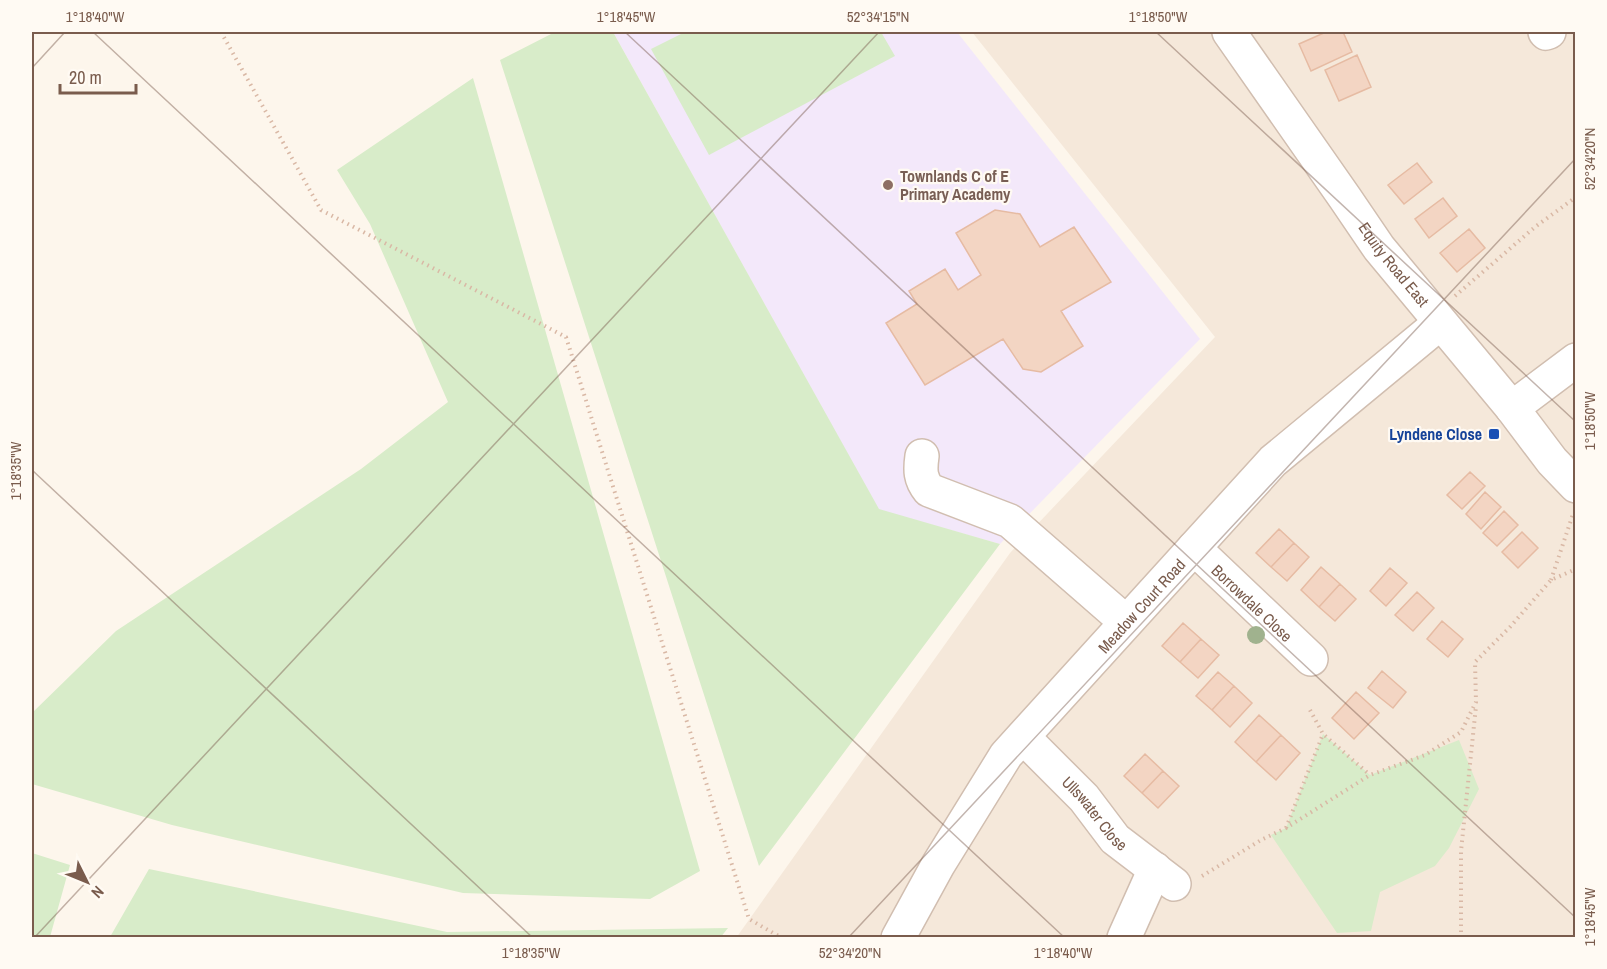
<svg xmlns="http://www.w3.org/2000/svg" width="1607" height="969" font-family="'Archivo Narrow',sans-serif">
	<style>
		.residential { fill: #f5e8da }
		.education { fill: #f3e8fa }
		.green { fill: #d8ecc9 }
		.building { fill: #f3d5c3; stroke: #e6bba3; stroke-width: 1.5 }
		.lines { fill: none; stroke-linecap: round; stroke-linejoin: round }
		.minor-casing { stroke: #d1beb0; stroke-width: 36 }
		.path { stroke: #d9b8a5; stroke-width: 4; stroke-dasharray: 1.5 4.5; stroke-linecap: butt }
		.minor { stroke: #fff; stroke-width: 33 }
		.tree { fill: #a0b28e }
		.ticks { fill: none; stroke: #7a5c4d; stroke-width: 1.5; stroke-opacity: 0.45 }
		.education-dot { fill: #8d6e63; stroke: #fffaf3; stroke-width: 2 }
		.transit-dot { fill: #1a4fb4; stroke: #fffaf3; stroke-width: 2 }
		.labels { text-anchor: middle; stroke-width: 4.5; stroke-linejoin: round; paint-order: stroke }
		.education-label { font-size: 16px; font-weight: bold; fill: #785e54; stroke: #fffaf3; text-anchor: start }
		.street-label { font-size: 16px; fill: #7a5c4d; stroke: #fffaf3 }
		.transit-label { font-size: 16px; font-weight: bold; fill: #164399; stroke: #fffaf3; text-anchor: end }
		.neatline { fill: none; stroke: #7a5c4d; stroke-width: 2 }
		.ticks-label { font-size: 15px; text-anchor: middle; fill: #7a5c4d }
	</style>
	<rect width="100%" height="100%" fill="#fdf6ec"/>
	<path class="residential" d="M972,32H1575V937L736,938L1010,553L1215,337Z"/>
	<path class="education" d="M613,32H957L1200,339L1000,544L879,510Z"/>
	<path class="green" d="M555,32H613L879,509L1000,544L759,866L500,60Z
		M685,32H881L895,56L709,155L651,49Z
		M473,78L700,871L650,899L463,893L172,825L32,784V713L116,631L361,469L448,402L370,224L337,170Z
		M1323,734L1370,775L1459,740L1479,789L1449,848L1435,866L1380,892L1371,931L1337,933L1271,835L1286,828Z
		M32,853L70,865L50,937H32Z
		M149,869L447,932L728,928L720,938L110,937Z"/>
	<path class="building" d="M1326,32H1343L1352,52L1311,71L1299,44Z
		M1357,55L1371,87L1339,101L1325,70Z
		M1417,163L1432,182L1404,204L1388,185Z
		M1443,198L1457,216L1429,238L1415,219Z
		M995,210L1020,214L1040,247L1074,227L1111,282L1061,311L1083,346L1041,372L1023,369L1003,339L925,385L886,323L917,304L909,291L945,269L958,290L981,275L956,233Z
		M1469,229L1485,248L1457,272L1440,253Z
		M1470,472L1485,486L1462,509L1447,495Z
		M1485,492L1501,507L1481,529L1466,514Z
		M1504,511L1518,525L1497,546L1483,533Z
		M1279,529L1294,543L1271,567L1256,553Z
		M1522,532L1538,548L1518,568L1502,552Z
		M1294,543L1309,557L1287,581L1271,567Z
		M1321,567L1340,584L1319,607L1301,590Z
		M1390,568L1407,583L1386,606L1370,591Z
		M1340,584L1356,599L1335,621L1319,607Z
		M1417,592L1434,608L1413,631L1395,615Z
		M1442,621L1463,639L1448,657L1427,639Z
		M1183,623L1201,639L1180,662L1162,646Z
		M1201,639L1219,655L1198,678L1180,662Z
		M1382,671L1406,692L1393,708L1368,688Z
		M1218,672L1234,686L1212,710L1196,696Z
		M1234,686L1252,703L1230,727L1212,710Z
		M1356,692L1379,713L1354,739L1332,718Z
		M1259,715L1281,735L1256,762L1235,742Z
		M1281,735L1300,753L1276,780L1256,762Z
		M1145,754L1163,771L1142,793L1124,776Z
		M1163,771L1179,786L1158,808L1142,793Z"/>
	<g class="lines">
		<defs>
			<g id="minor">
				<path id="s1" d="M1229,32L1345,198L1379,248L1512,408L1552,461L1576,486"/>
				<path d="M1545,32L1546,33L1549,32"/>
				<path d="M1512,408L1576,360"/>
				<path d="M922,456C920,470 920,479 929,490L1010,521L1126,622"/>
				<path id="s2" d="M1194,548L1311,659"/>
				<path id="s3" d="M1023,737L1084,798L1115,839L1174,884"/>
				<path id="s4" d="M898,938L938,865L1006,755L1273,461L1440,323"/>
				<path d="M1124,938L1155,869"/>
			</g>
		</defs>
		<use href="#minor" class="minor-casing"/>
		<path class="path" d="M221,32L321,210L566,337L749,919L782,938
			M1455,296L1535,227L1576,197
			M1551,580L1573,514
			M1310,710L1323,734L1370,775
			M1286,828L1323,734
			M1202,876L1261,840L1286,828L1370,775L1425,755L1461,732L1476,702L1475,662L1510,627L1551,580L1576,569
			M1461,938V851L1476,706"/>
		<use href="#minor" class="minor"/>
	</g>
	<circle class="tree" cx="1256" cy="635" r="9"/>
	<path class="ticks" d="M93,32L1065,938M625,32L1576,918M1156,32L1576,422M32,68L65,32M32,470L533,938M34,938L879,32M848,938L1576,158"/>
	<circle class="education-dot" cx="888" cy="185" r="6"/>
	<rect class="transit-dot" x="1488" y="428" width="12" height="12" rx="3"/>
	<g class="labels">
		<g class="education-label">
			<text x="900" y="182">Townlands C of E<tspan x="900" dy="18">Primary Academy</tspan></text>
		</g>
		<g class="street-label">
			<text dy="6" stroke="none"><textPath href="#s1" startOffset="285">Equity Road East</textPath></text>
			<text dy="6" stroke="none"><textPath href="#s2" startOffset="80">Borrowdale Close</textPath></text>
			<text dy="6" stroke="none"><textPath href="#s4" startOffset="414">Meadow Court Road</textPath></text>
			<text dy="6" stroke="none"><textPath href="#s3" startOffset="105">Ullswater Close</textPath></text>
		</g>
		<g class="transit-label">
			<text x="1482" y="440">Lyndene Close</text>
		</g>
	</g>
	<rect width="1607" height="969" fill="none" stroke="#fffaf3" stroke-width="66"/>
	<g transform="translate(87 882) rotate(133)" stroke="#fffaf3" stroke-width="4.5" paint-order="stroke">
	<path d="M0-4.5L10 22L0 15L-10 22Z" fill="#7a5c4d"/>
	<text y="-9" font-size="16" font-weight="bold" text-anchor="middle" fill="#7a5c4d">N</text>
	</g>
	<path d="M60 84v9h76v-9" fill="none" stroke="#7a5c4d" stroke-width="3"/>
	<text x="69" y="84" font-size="18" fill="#7a5c4d" stroke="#fffaf3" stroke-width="4.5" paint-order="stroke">20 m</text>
	<rect x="33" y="33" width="1541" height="903" class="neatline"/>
	<g class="ticks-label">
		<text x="95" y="22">1°18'40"W</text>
		<text x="626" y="22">1°18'45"W</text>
		<text x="878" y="22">52°34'15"N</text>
		<text x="1158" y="22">1°18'50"W</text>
		<text transform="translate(1590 159) rotate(-90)" y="5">52°34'20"N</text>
		<text transform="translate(1590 421) rotate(-90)" y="5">1°18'50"W</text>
		<text transform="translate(16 471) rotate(-90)" y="5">1°18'35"W</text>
		<text transform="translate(1590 917) rotate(-90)" y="5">1°18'45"W</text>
		<text x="531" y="958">1°18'35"W</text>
		<text x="850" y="958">52°34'20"N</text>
		<text x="1063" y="958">1°18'40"W</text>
	</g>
</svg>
